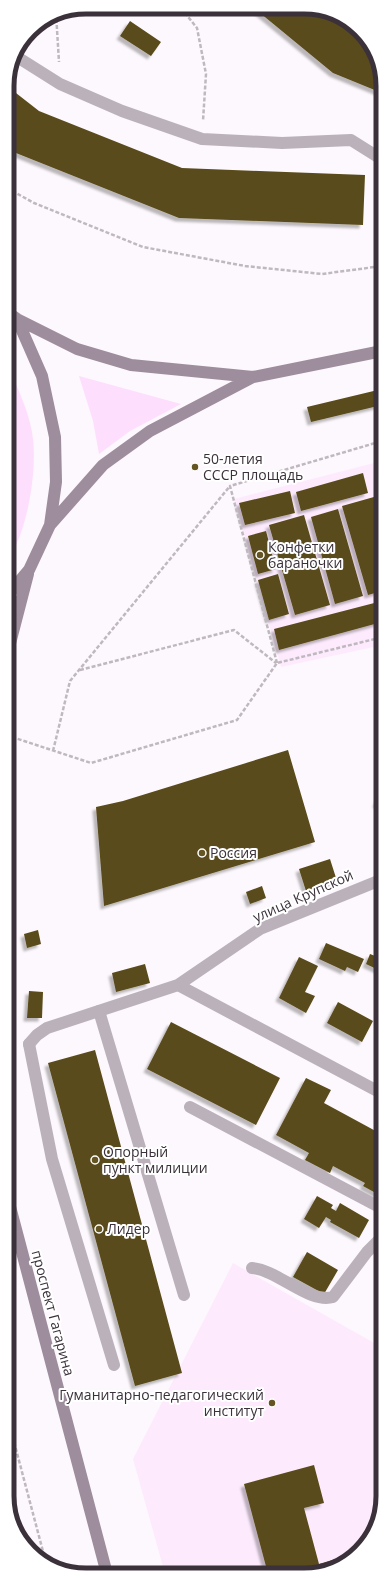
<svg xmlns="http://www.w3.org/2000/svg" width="390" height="1582" font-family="'Open Sans',sans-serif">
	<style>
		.built { fill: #fdebfd }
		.green { fill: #fddffd }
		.building { fill: #5a4b1a; filter: url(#shadow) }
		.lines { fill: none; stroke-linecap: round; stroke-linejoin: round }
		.path { stroke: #bfb9bf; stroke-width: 2.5; stroke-dasharray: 4 2; stroke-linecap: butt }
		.service { stroke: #bbb1bb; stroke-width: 12 }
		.minor { stroke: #bbb1bb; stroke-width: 12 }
		.secondary { stroke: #9d8d9d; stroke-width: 12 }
		.poi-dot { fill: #655522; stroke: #fff; stroke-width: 1.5 }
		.labels { text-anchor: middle; stroke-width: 4; stroke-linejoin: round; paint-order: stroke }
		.poi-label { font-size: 14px; fill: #3a313a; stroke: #fff; text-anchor: start }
		.street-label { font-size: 14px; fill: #3a313a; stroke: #fff }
		.rim { fill: none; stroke: #3a313a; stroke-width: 5 }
	</style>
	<defs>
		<filter id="shadow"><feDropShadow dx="-3.5" dy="3.5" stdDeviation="1" flood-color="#0004"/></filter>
	</defs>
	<rect width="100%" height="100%" fill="#fdf8fd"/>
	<path class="built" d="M382,461L383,645L281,667L234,499Z
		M233,1263L383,1348V1501L363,1548L314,1574H165L133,1459Z"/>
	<path class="green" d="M7,364C17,386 31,416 33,439C37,473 27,534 7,561Z
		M79,376L181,404L130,431L99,454L93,421Z"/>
	<path class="building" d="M254,8L319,9L333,16L356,35L364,38L382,76V93L333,73Z
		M130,21L161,42L151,56L120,36Z
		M7,86L39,111L182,168L365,175L363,225L179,218L16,153L7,146Z
		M382,389V405L311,422L307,407Z
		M363,473L368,493L301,511L296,492Z
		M290,491L295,513L245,525L239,503Z
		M381,495L382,591L368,595L342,506Z
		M338,509L363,596L335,604L311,517Z
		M304,515L330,605L295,615L269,525Z
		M266,531L276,569L258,574L248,536Z
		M278,574L289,614L269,620L258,580Z
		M382,601V622L279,650L274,629Z
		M288,750L315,842L104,906L96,807L123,801Z
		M383,790V807L376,804Z
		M330,859L337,881L306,891L299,869Z
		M262,886L266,898L250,904L246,892Z
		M38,930L41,944L27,948L24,934Z
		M326,943L364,959L358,972L347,967L345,971L319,959Z
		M370,954L383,959V972L366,964Z
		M299,957L318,966L305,992L315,996L306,1013L279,998Z
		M145,964L150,983L116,992L112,973Z
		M29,991L43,992L42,1018H27Z
		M338,1002L373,1021L362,1042L327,1023Z
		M171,1022L280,1078L256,1125L147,1069Z
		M95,1050L182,1373L135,1386L48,1063Z
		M306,1078L331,1090L324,1103L383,1135V1197L363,1186L365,1183L333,1166L330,1173L305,1160L309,1153L276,1135Z
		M317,1196L333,1205L331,1208L336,1211L340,1203L369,1220L359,1238L330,1222L331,1220L326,1217L319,1228L304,1219Z
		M307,1252L338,1270L324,1294L293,1277Z
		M314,1465L324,1503L304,1508L319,1564L339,1558L340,1561L314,1574H268L244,1484Z"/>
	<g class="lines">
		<path class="path" d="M181,8L197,28L206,74L203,121
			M56,13L59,62
			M7,188L34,203L143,247L245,266L322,274L382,266
			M277,663L230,486L382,441
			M80,670L234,630L276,663
			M12,737L91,763L237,720L277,663L383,637
			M53,751L70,681L230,486
			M8,1419L45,1559"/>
		<path class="service" d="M14,55L60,84L122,111L202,139L282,143L351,140L378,157
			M99,1011L184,1295
			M29,1044L52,1159L114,1365
			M190,1107L383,1209
			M252,1268C278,1270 309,1304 333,1297L367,1252L383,1236"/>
		<path class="minor" d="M178,985L260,929L383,879
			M29,1044L37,1035L47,1028L178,985L383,1094"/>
		<path class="secondary" d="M7,312L17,319L77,349L131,365L253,377
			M50,525L103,465L150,431L253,377L382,351
			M7,596L29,570L50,525L56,482L55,437L42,376L17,319
			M7,655L28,574
			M8,1199L107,1574"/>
	</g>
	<g class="poi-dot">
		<circle cx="195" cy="467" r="4"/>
		<circle cx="260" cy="555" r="4"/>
		<circle cx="202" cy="853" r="4"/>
		<circle cx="95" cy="1160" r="4"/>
		<circle cx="99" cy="1229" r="4"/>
		<circle cx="272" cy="1403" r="4"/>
	</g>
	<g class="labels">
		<g class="poi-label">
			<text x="203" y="464">50-летия<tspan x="203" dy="16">СССР площадь</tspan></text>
			<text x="268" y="552">Конфетки<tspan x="268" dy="16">бараночки</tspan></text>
			<text x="210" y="858">Россия</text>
			<text x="103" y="1157">Опорный<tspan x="103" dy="16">пункт милиции</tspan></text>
			<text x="107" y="1234">Лидер</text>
			<text x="264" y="1400" text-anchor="end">Гуманитарно-педагогический<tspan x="264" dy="16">институт</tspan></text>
		</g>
		<g class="street-label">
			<text transform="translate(303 896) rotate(-24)" y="5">улица Крупской</text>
			<text transform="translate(53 1313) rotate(75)" y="5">проспект Гагарина</text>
		</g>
	</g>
	<path d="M0 0H390V1582H0ZM86 14H304A72 72 0 0 1 376 86V1496A72 72 0 0 1 304 1568H86A72 72 0 0 1 14 1496V86A72 72 0 0 1 86 14Z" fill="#fff" fill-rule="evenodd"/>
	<path class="rim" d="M86 14H304A72 72 0 0 1 376 86V1496A72 72 0 0 1 304 1568H86A72 72 0 0 1 14 1496V86A72 72 0 0 1 86 14Z"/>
</svg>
